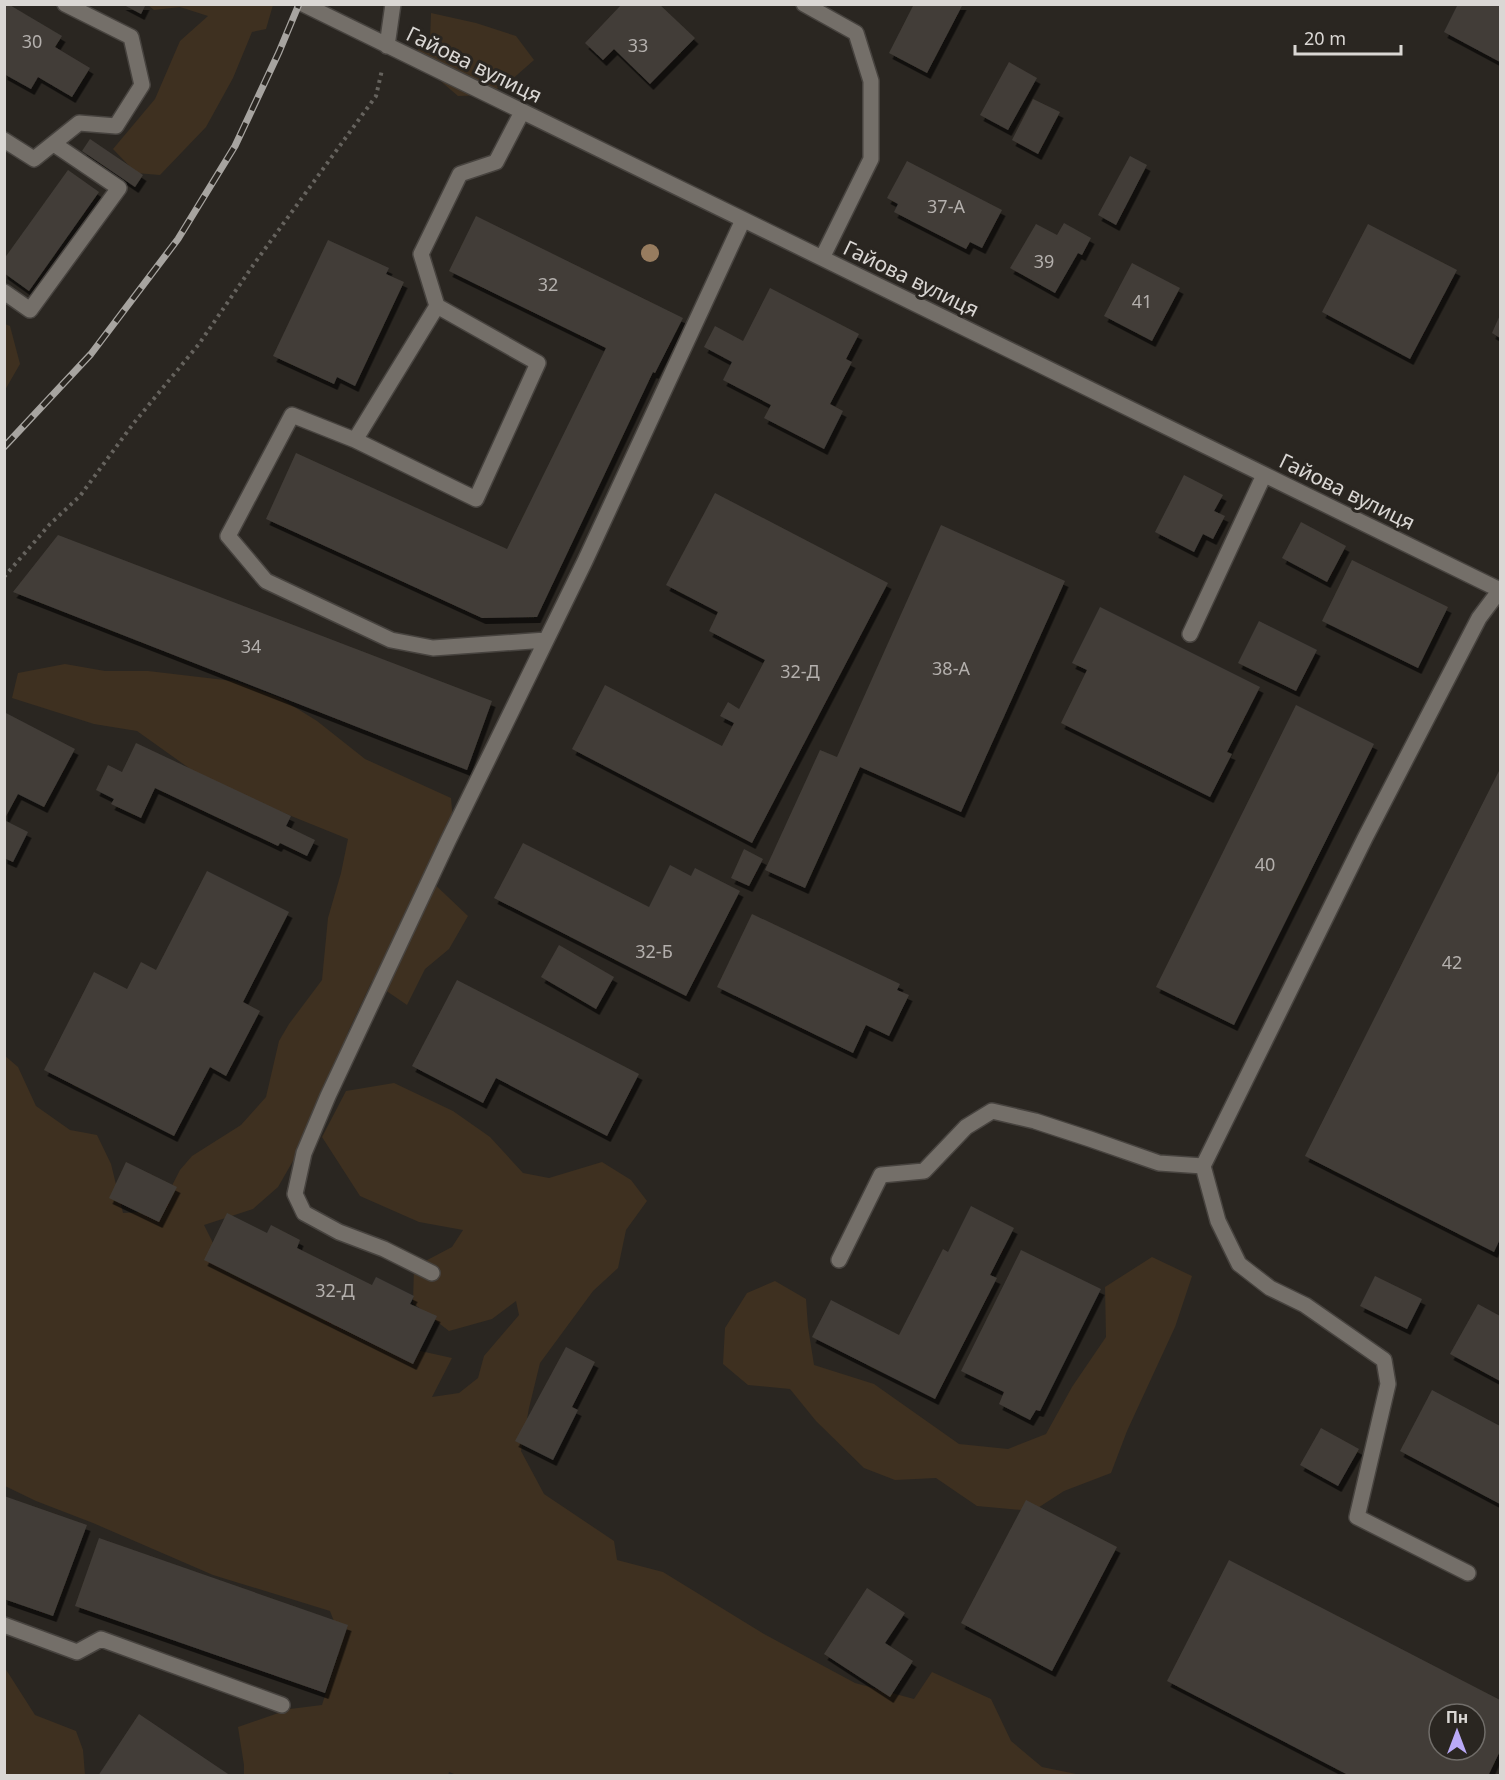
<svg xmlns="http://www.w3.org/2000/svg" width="1505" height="1780" font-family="'Noto Sans',sans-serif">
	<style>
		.green { fill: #3e3020 }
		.building { fill: #423d38; fill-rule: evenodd; filter: url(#shadow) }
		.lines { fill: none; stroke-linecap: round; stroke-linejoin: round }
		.minor-casing { stroke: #47433f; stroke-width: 18 }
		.path { stroke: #66635e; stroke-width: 4; stroke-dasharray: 3 4.5; stroke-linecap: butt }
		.minor { stroke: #746f69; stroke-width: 15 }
		.rail-casing { stroke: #a7a4a0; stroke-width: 7 }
		.rail { stroke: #2a2621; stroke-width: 4.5; stroke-dasharray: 14; stroke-linecap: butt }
		.tree { fill: #977c5f }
		.labels { text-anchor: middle; stroke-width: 6; stroke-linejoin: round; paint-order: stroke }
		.number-label { font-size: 18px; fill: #b4b0ad }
		.street-label { font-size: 21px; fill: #dad7d4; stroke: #2a2621 }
	</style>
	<defs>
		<filter id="shadow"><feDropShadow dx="3.5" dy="6" stdDeviation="0" flood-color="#0009"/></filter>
	</defs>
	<rect width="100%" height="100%" fill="#2a2621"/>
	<path class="green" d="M148,5H273L266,29L252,32L233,78L206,127L160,175L136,173L113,149L155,99L180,41L208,16L180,7L154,10Z
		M431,13L476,23L516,36L534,60L509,82L486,95L458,96L430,72L417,50L430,42Z
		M5,324L10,326L20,364L5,390Z
		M65,664L105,671H148L233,681L280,698L317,721L365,759L451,798L455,846L428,878L468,916L449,949L425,969L407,1005L372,981L348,1032L328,1100L278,1187L253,1209L204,1225L228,1273H262L389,1344L452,1358L432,1397L459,1393L478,1378L484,1356L519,1315L516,1301L492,1319L449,1331L413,1303L414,1267L452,1247L463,1230L419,1222L360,1196L322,1137L346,1091L394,1083L453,1111L490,1137L523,1173L549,1178L602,1162L631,1180L647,1201L626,1230L618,1268L593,1291L540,1363L529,1408L521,1451L544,1494L614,1541L617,1560L663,1572L764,1634L855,1683L914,1699L932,1672L991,1699L1011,1741L1042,1767L1081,1775L459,1776L449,1772L448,1776L244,1775V1765L238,1727L290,1709L322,1705L342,1642L330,1611L213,1575L93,1523L36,1501L5,1486L4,1055L18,1067L36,1106L70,1130L97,1135L111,1164L123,1213L159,1211L180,1170L192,1156L241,1125L266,1097L279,1041L289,1024L322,980L328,918L341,873L348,839L269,807L224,793L137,731L94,724L12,698L18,673Z
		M1152,1257L1192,1276L1175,1327L1127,1431L1111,1473L1064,1491L1033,1511L977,1506L936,1478L895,1480L864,1468L816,1421L790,1389L748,1385L723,1364L725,1328L747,1293L775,1281L806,1299L808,1327L814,1365L874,1384L959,1444L1008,1449L1046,1434L1072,1387L1106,1337L1105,1287Z
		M5,1668L35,1715L76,1731L83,1750L85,1775H5Z"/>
	<path class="building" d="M4,4H8L62,36L55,47L90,68L72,97L38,77L31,89L4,74Z
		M122,4H146L141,14Z
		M622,4H659L695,38L650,84L614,49L603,60L585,43Z
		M914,4H963L927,73L889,53Z
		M1458,4H1500V62L1444,32Z
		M1009,62L1037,78L1008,130L980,115Z
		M1033,99L1060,112L1038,154L1012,140Z
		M90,139L143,175L135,187L82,151Z
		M1130,156L1147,165L1116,225L1098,215Z
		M907,161L1002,210L982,248L970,242L966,249L894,212L898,204L887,198Z
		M68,170L99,192L29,291L4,273V259Z
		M476,216L683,318L655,373L653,372L537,617L482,618L266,519L296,453L507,549L606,348L449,271Z
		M1064,223L1091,238L1082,255L1078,253L1055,293L1010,268L1036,224L1057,235Z
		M1368,224L1457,270L1410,359L1322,312Z
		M328,240L389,268L386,274L404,282L355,386L337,377L334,384L273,356Z
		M1132,263L1180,288L1152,341L1104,316Z
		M770,288L859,334L846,359L852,362L830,404L843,411L824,449L764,418L771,405L723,380L732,362L704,347L715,326L743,341Z
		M1500,315V338L1492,333Z
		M1184,475L1223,495L1214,511L1225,516L1213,539L1203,534L1194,552L1155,532Z
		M715,493L888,583L752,843L572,749L605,685L722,746L734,723L720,716L728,702L739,709L765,660L709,631L718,612L666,585Z
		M1301,522L1346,546L1327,582L1282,558Z
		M941,525L1065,581L961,812L860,767L805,888L765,870L820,750L837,757Z
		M58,535L492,701L467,770L13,592Z
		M1352,560L1448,607L1418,668L1322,621Z
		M1100,607L1260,687L1227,752L1232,754L1210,797L1061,723L1087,670L1072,663Z
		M1259,621L1317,650L1296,691L1238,663Z
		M1296,705L1374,744L1234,1025L1156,987Z
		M4,712L75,749L44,807L18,794L4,820Z
		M136,743L291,816L286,826L315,840L307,856L280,843L278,846L155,788L141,818L111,804L114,799L96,790L108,765L122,772Z
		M1500,769V1239L1494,1252L1305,1156Z
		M4,820L28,832L13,862L4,858Z
		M523,843L649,907L670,865L691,876L695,868L740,891L686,996L494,898Z
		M744,849L763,859L749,886L731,878Z
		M207,871L289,912L243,1002L260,1011L226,1076L210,1067L174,1136L44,1070L94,972L127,989L141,962L156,970Z
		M752,914L900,984L897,990L909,995L889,1036L866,1025L853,1053L717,987Z
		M559,945L614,977L596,1009L541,977Z
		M457,980L639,1074L607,1136L496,1078L483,1103L412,1066Z
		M126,1162L177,1187L159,1222L109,1198Z
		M971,1206L1014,1228L990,1275L997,1278L935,1399L812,1337L831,1300L899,1335L943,1249L948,1252Z
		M227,1213L267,1233L271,1225L300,1240L297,1248L372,1285L376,1277L414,1296L410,1304L437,1316L413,1364L204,1260Z
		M1021,1250L1101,1289L1040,1411L1036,1410L1030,1420L999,1404L1004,1392L961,1371Z
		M1375,1276L1422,1299L1407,1329L1360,1306Z
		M1478,1304L1500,1316V1381L1450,1354Z
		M566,1347L595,1362L572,1407L578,1410L553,1460L515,1441Z
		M1432,1390L1500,1426V1504L1400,1451Z
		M1321,1428L1359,1449L1338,1486L1300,1465Z
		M4,1496L87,1525L53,1616L4,1599Z
		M1026,1500L1117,1547L1052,1671L961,1623Z
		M99,1538L348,1625L325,1693L75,1606Z
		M1229,1560L1500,1700V1751L1488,1776H1350L1167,1681ZM1439,1714H1475V1750H1439Z
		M867,1588L905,1613L885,1643L913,1661L890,1697L824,1654Z
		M139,1714L231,1776H98Z"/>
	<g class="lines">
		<defs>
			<path id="minor" d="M303,4L1500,590
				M804,4L856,33L871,81V159L822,258
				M387,46L393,4
				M4,140L34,159L79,123L116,126L142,85L131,37L65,4
				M4,292L30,310L119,188L54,144
				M437,306L355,440L476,499L538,363L437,306L421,254L460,174L496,162L522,112
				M355,440L292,415L228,536L266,581L391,640L433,648L546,640
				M1190,634L1264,475
				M1203,1166L1218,1221L1239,1264L1270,1288L1305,1305L1384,1360L1388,1384L1357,1517L1468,1573
				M839,1260L881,1175L924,1171L966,1127L992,1111L1035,1121L1090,1139L1159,1163L1203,1166L1365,838L1479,618L1500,590
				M432,1273L384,1249L339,1232L304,1213L295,1194L304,1153L328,1096L448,841L585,561L743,220
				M4,1625L77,1652L101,1639L282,1705"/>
		</defs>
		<use href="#minor" class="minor-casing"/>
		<path class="path" d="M4,577L50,524L80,496L133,424L199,344L254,264L376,96L382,70"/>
		<use href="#minor" class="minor"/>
		<defs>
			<path id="rail" d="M4,447L91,354L178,239L235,146L279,52L299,4"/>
		</defs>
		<use href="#rail" class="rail-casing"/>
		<use href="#rail" class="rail"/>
	</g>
	<circle class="tree" cx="650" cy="253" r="9"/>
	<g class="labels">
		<g class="number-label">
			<text x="32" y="48">30</text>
			<text x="638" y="52">33</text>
			<text x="946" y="213">37-А</text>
			<text x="1044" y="268">39</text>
			<text x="548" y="291">32</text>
			<text x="1142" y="308">41</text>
			<text x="251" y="653">34</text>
			<text x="951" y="675">38-А</text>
			<text x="800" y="678">32-Д</text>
			<text x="1265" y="871">40</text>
			<text x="654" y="958">32-Б</text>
			<text x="1452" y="969">42</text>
			<text x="335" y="1297">32-Д</text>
		</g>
		<g class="street-label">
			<text transform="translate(474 65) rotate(26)" y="7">Гайова вулиця</text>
			<text transform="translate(911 279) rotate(26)" y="7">Гайова вулиця</text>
			<text transform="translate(1347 492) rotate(26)" y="7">Гайова вулиця</text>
		</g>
	</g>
	<rect width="1505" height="1780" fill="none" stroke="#dad7d4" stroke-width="12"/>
	<g transform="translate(1457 1732)"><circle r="28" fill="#2a2621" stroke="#706d69" stroke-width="1.5"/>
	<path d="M0-4.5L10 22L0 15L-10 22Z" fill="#baaaf7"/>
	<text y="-9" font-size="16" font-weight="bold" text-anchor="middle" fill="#dad7d4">Пн</text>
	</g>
	<path d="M1295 45v9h106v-9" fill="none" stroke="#dad7d4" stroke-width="3"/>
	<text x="1304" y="45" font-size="18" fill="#dad7d4" stroke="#2a2621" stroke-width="4.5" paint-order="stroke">20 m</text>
</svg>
